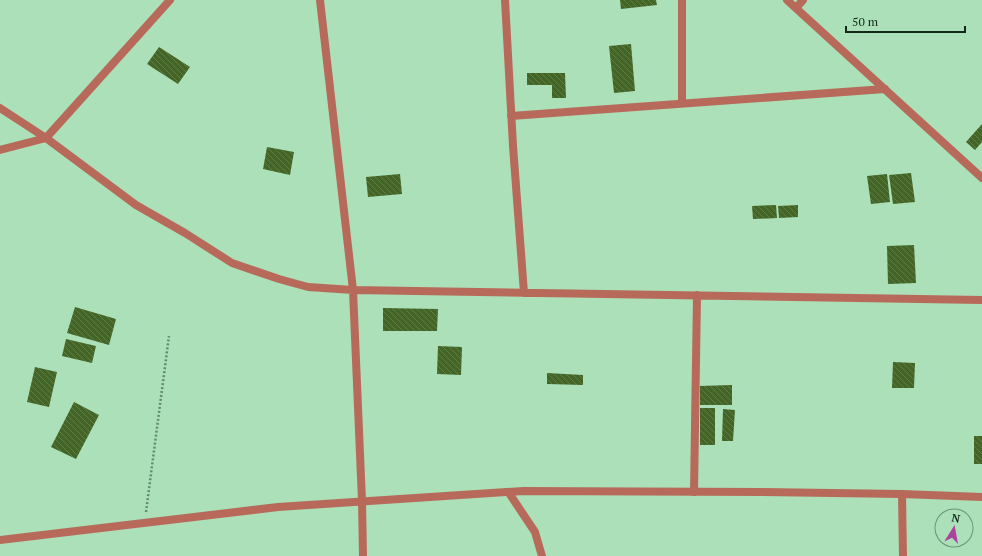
<svg xmlns="http://www.w3.org/2000/svg" width="982" height="556" font-family="'PT Serif',serif">
	<style>
		.building { fill: url(#building-back-hatch) }
		.lines { fill: none; stroke-linecap: round; stroke-linejoin: round }
		.path { stroke: #648a6f; stroke-width: 2.5; stroke-dasharray: 2 2; stroke-linecap: butt }
		.minor { stroke: #b86a5a; stroke-width: 8 }
		.tertiary { stroke: #b86a5a; stroke-width: 8 }
	</style>
	<defs>
		<pattern id="building-back-hatch" width="6" height="6" patternUnits="userSpaceOnUse"><rect width="6" height="6" fill="#436525"/><path d="M-1 5l2 2M0 0l6 6M5-1l2 2" fill="none" stroke="#607b4a"/></pattern>
	</defs>
	<rect width="100%" height="100%" fill="#abe0b9"/>
	<path class="building" d="M620,0H656L657,5L621,9Z
		M631,44L635,91L614,93L609,46Z
		M159,47L190,67L178,84L147,64Z
		M527,73H565L566,98H552V85H527Z
		M982,124V142L975,150L966,142Z
		M267,147L294,152L290,175L263,169Z
		M911,173L915,202L893,204L889,175Z
		M400,174L402,194L368,197L366,177Z
		M887,174L890,202L871,204L867,176Z
		M776,205L777,218L753,219L752,206Z
		M798,205V217L779,218L778,206Z
		M914,245L916,283L888,284L887,246Z
		M75,307L116,319L109,345L67,333Z
		M383,308L438,309L437,331H383Z
		M66,339L96,346L92,363L62,356Z
		M438,346L462,347L461,375L437,374Z
		M893,362L915,363L914,388H892Z
		M35,367L57,372L49,407L27,402Z
		M547,373L583,375V385L547,384Z
		M732,385V405H700V386Z
		M74,402L99,415L76,459L51,447Z
		M700,408H715V445H700Z
		M723,409L735,410L733,441H722Z
		M974,436H982V464H974Z"/>
	<g class="lines">
		<path class="path" d="M146,512L169,336"/>
		<path class="minor" d="M320,0L353,290L362,501L363,556
			M505,0L513,146L524,293
			M682,0V103
			M787,0L982,178
			M796,8L803,0
			M0,108L46,138L136,205L185,233L232,263L279,279L308,287L353,290L982,300
			M511,116L885,89
			M0,150L46,138L170,0
			M694,492L697,295
			M509,493L535,532L542,556
			M902,494L903,556"/>
		<path class="tertiary" d="M0,540L278,507L523,491L762,492L902,494L982,497"/>
	</g>
	<g transform="translate(954 528) rotate(11)"><circle r="19" fill="#abe0b9" stroke="#6e9679"/>
	<path d="M0-3L7 15L0 10L-7 15Z" fill="#ae42a1"/>
	<text y="-6" font-size="11" font-weight="bold" text-anchor="middle" fill="#13281a">N</text>
	</g>
	<path d="M846 26v6h119v-6" fill="none" stroke="#13281a" stroke-width="2"/>
	<text x="852" y="26" font-size="12" fill="#13281a" stroke="#abe0b9" stroke-width="3" paint-order="stroke">50 m</text>
</svg>
